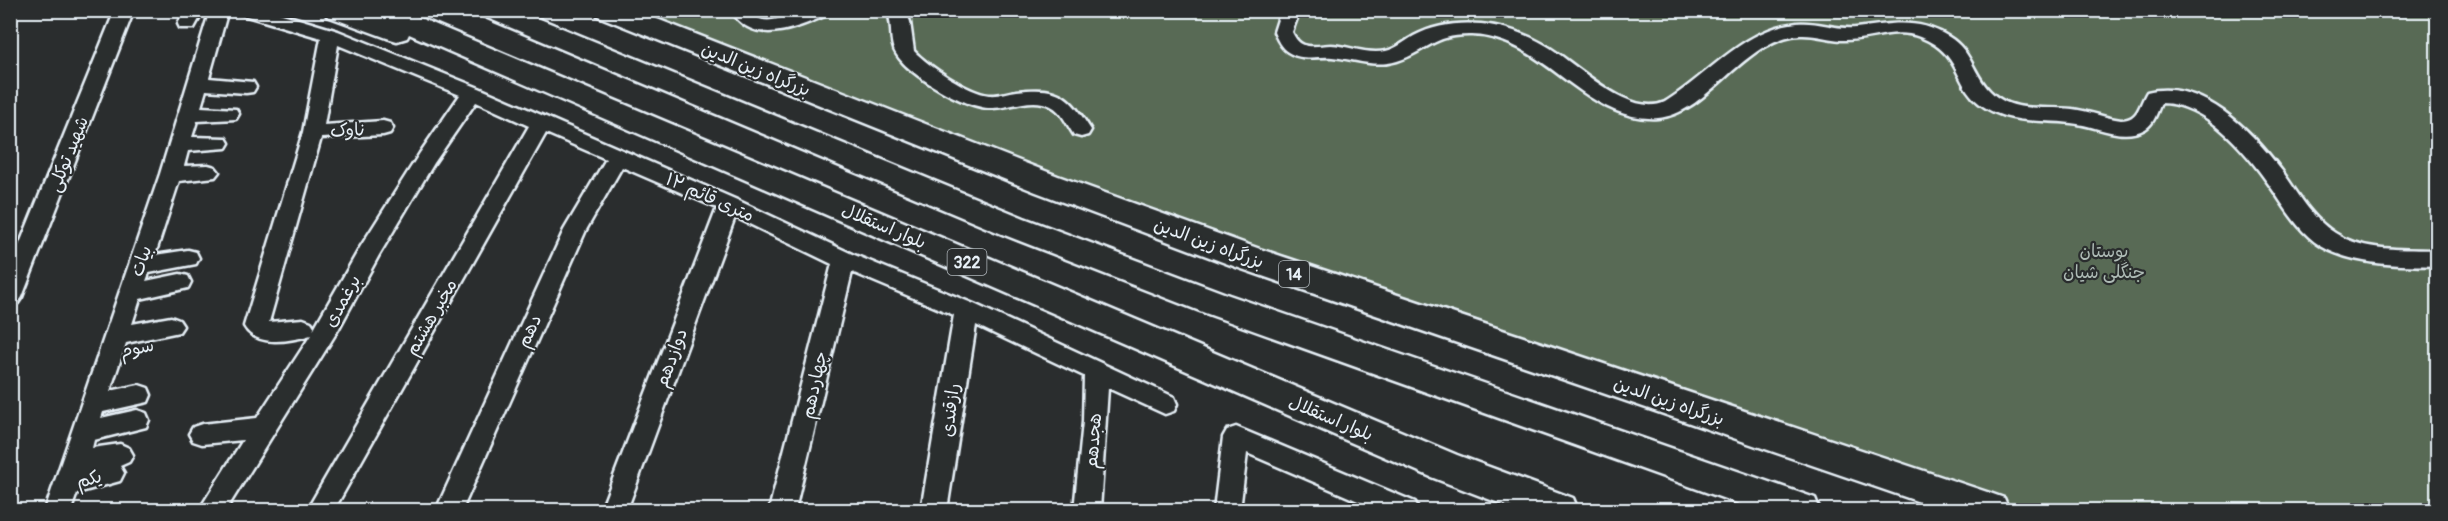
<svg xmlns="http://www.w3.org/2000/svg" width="2448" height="521" font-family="Pangolin,'Playpen Sans Arabic',sans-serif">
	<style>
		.green { fill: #586a54; stroke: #a0aea6; stroke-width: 1.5 }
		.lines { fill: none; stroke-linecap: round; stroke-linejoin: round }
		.minor-casing { stroke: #e8f1f8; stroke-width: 5 }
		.primary-casing { stroke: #e8f1f8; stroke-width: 5 }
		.trunk-casing { stroke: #e8f1f8; stroke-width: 5 }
		.minor { fill: #2a2d2e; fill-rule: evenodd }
		.primary { fill: #2a2d2e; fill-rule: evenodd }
		.trunk { fill: #2a2d2e; fill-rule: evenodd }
		.labels { text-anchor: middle; stroke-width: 4.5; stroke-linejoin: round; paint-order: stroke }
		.shield { fill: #2a2d2e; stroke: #afb6bb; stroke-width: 1.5 }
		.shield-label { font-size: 16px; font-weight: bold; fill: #e8f1f8 }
		.street-label { font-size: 18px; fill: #e8f1f8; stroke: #2a2d2e }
		.park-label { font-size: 18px; fill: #aebbb6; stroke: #2a2d2e }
	</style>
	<rect width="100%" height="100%" fill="#2a2d2e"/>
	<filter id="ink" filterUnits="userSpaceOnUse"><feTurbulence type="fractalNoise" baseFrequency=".0167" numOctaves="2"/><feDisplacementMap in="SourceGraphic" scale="12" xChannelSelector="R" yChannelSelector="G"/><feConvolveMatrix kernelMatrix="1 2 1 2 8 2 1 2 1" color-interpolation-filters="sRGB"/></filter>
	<g filter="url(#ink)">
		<path class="green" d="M598,11H2437V510H1960L1053,189Z"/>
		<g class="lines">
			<defs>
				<path id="minor" d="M115,10H134L22,297L18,303L10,305V268Z
					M185,10H204L194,28H180L178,24Z
					M210,10H228L209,78L253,82L256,87L253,92L246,93L206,90L201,107L236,109L239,114L236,119L197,121L192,137L226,138L229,143L226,148L188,151L184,166L208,165L215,167L219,172L215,177L179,181L155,255L188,250L196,252L199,258L196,264L149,273L146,281L180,274L188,276L191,282L188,288L140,299L132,324L171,317L179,320L183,326L179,332L126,343L110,391L139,385L148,388L151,395L148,402L103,412L101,418L137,410L146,413L149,420L146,427L94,440L92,448L120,444L129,448L133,455L129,462L120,466L124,473L120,481L77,493L71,510H45L160,174Z
					M238,10H269L338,31L479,88L737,200L852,254L974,304L1174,397L1177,404L1174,411L1165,414L1108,388L1100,510H1074L1083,422L1084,376L976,325L947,510H921L954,315L852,272L795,510H769L832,264L735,217L627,510H601L717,208L622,167L586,230L462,510H436L564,230L606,159L546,133L334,510H307L529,126L476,102L434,163L379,255L338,330L226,510H199L243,440L202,444L193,441L189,434L193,427L202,424L257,418L311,335C291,341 256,348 244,326L303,132L321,38L240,14ZM338,45L460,95L420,153L361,246L313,330L315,328L311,322L303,319L269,322L321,138L383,135L390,133L393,128L390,123L383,121L324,125Z
					M731,10H750C763,32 789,13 807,10C815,10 823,10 831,10L829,14C797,28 753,48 731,10Z
					M887,10H906L910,22L914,51C928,66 969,93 989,95C998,96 1008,92 1017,91C1060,86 1069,95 1091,130L1088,135L1081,137L1074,135C1067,125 1062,111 1051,106C1033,96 1011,108 992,108C967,109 910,76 897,55C888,42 894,25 887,10Z
					M1281,10H1300L1292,32C1295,38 1298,43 1304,45C1312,48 1323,45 1331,45C1349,46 1367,55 1386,51C1396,49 1405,41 1414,36C1434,25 1458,22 1481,24C1503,26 1526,34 1545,45C1575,62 1629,119 1665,102C1709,75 1743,29 1797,23C1817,21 1836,30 1856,28C1890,24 1918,17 1949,37C1972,51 1973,74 1990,91C2012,114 2044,106 2072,109C2089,111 2105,118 2121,120C2139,120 2139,105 2147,92C2201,78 2253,132 2282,171C2298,193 2311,218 2335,233C2364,252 2404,249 2438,250V266C2399,265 2355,266 2321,246C2297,231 2284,205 2268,183C2244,149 2205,103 2161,103C2157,112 2154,124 2145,129C2121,142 2096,125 2071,123C2040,119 2007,125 1979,103C1953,82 1962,54 1920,37C1896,27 1870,40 1845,40C1830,40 1815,34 1800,35C1744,38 1708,114 1658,118C1585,123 1545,37 1472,35C1433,34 1428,51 1397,61C1374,68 1355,59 1332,57C1317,56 1302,61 1288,52C1281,48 1277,39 1274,32Z
					M1236,427L1415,502L1419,510H1379L1247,453L1240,510H1214L1223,437L1227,430Z"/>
				<path id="primary" d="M324,10H401L1457,455L1573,498L1578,510H1517L1431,477L409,34L407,38L397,41L387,38L327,16Z"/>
				<path id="trunk" d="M480,10H518L1024,218L1229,295L1815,498L1820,510H1756L1205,313L1002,234L483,16Z
					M595,10H634L1058,176L1260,249L1990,493L2004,498L2009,510H1943L1236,267L1036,192L598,16Z"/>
			</defs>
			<use href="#minor" class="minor-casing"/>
			<use href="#primary" class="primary-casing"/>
			<use href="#trunk" class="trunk-casing"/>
			<use href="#minor" class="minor"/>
			<use href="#primary" class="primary"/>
			<use href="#trunk" class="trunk"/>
		</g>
	</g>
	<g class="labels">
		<g class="shield">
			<rect x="947.5" y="249" width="39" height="26" rx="4.5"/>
			<rect x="1279" y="261" width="30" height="26" rx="4.5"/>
		</g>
		<g class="shield-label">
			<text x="967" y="268">322</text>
			<text x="1294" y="280">14</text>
		</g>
		<g class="street-label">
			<text transform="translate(756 69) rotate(22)" y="6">بزرگراه زین الدین</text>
			<text transform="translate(348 130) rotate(-3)" y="6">ناوک</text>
			<text transform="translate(68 154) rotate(-68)" y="6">شهید توکلی</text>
			<text transform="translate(710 197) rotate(24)" y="6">۱۲ متری قائم</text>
			<text transform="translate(884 226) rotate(23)" y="6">بلوار استقلال</text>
			<text transform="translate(1209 243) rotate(20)" y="6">بزرگراه زین الدین</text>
			<text transform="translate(141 261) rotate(-71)" y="6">بیات</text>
			<text transform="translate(342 301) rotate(-61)" y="6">برغمدی</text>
			<text transform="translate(431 317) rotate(-60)" y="6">مخبر هشتم</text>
			<text transform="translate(529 331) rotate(-65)" y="6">دهم</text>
			<text transform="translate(137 348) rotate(-12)" y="6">سوم</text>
			<text transform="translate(671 358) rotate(-70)" y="6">دوازدهم</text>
			<text transform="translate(814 385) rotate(-78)" y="6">چهاردهم</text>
			<text transform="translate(1669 401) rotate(19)" y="6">بزرگراه زین الدین</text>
			<text transform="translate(950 410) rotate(-83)" y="6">رازقندی</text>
			<text transform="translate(1331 418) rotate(23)" y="6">بلوار استقلال</text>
			<text transform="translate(1093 441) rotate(-86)" y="6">هجدهم</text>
			<text transform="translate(89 479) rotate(-15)" y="6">یکم</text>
		</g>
		<g class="park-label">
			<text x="2104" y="257">بوستان<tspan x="2104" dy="21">جنگلی شیان</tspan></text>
		</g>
	</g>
	<rect width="2448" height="521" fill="none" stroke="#2a2d2e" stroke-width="36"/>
	<rect x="18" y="18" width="2412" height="485" fill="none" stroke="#e8f1f8" stroke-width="2" filter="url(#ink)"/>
</svg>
